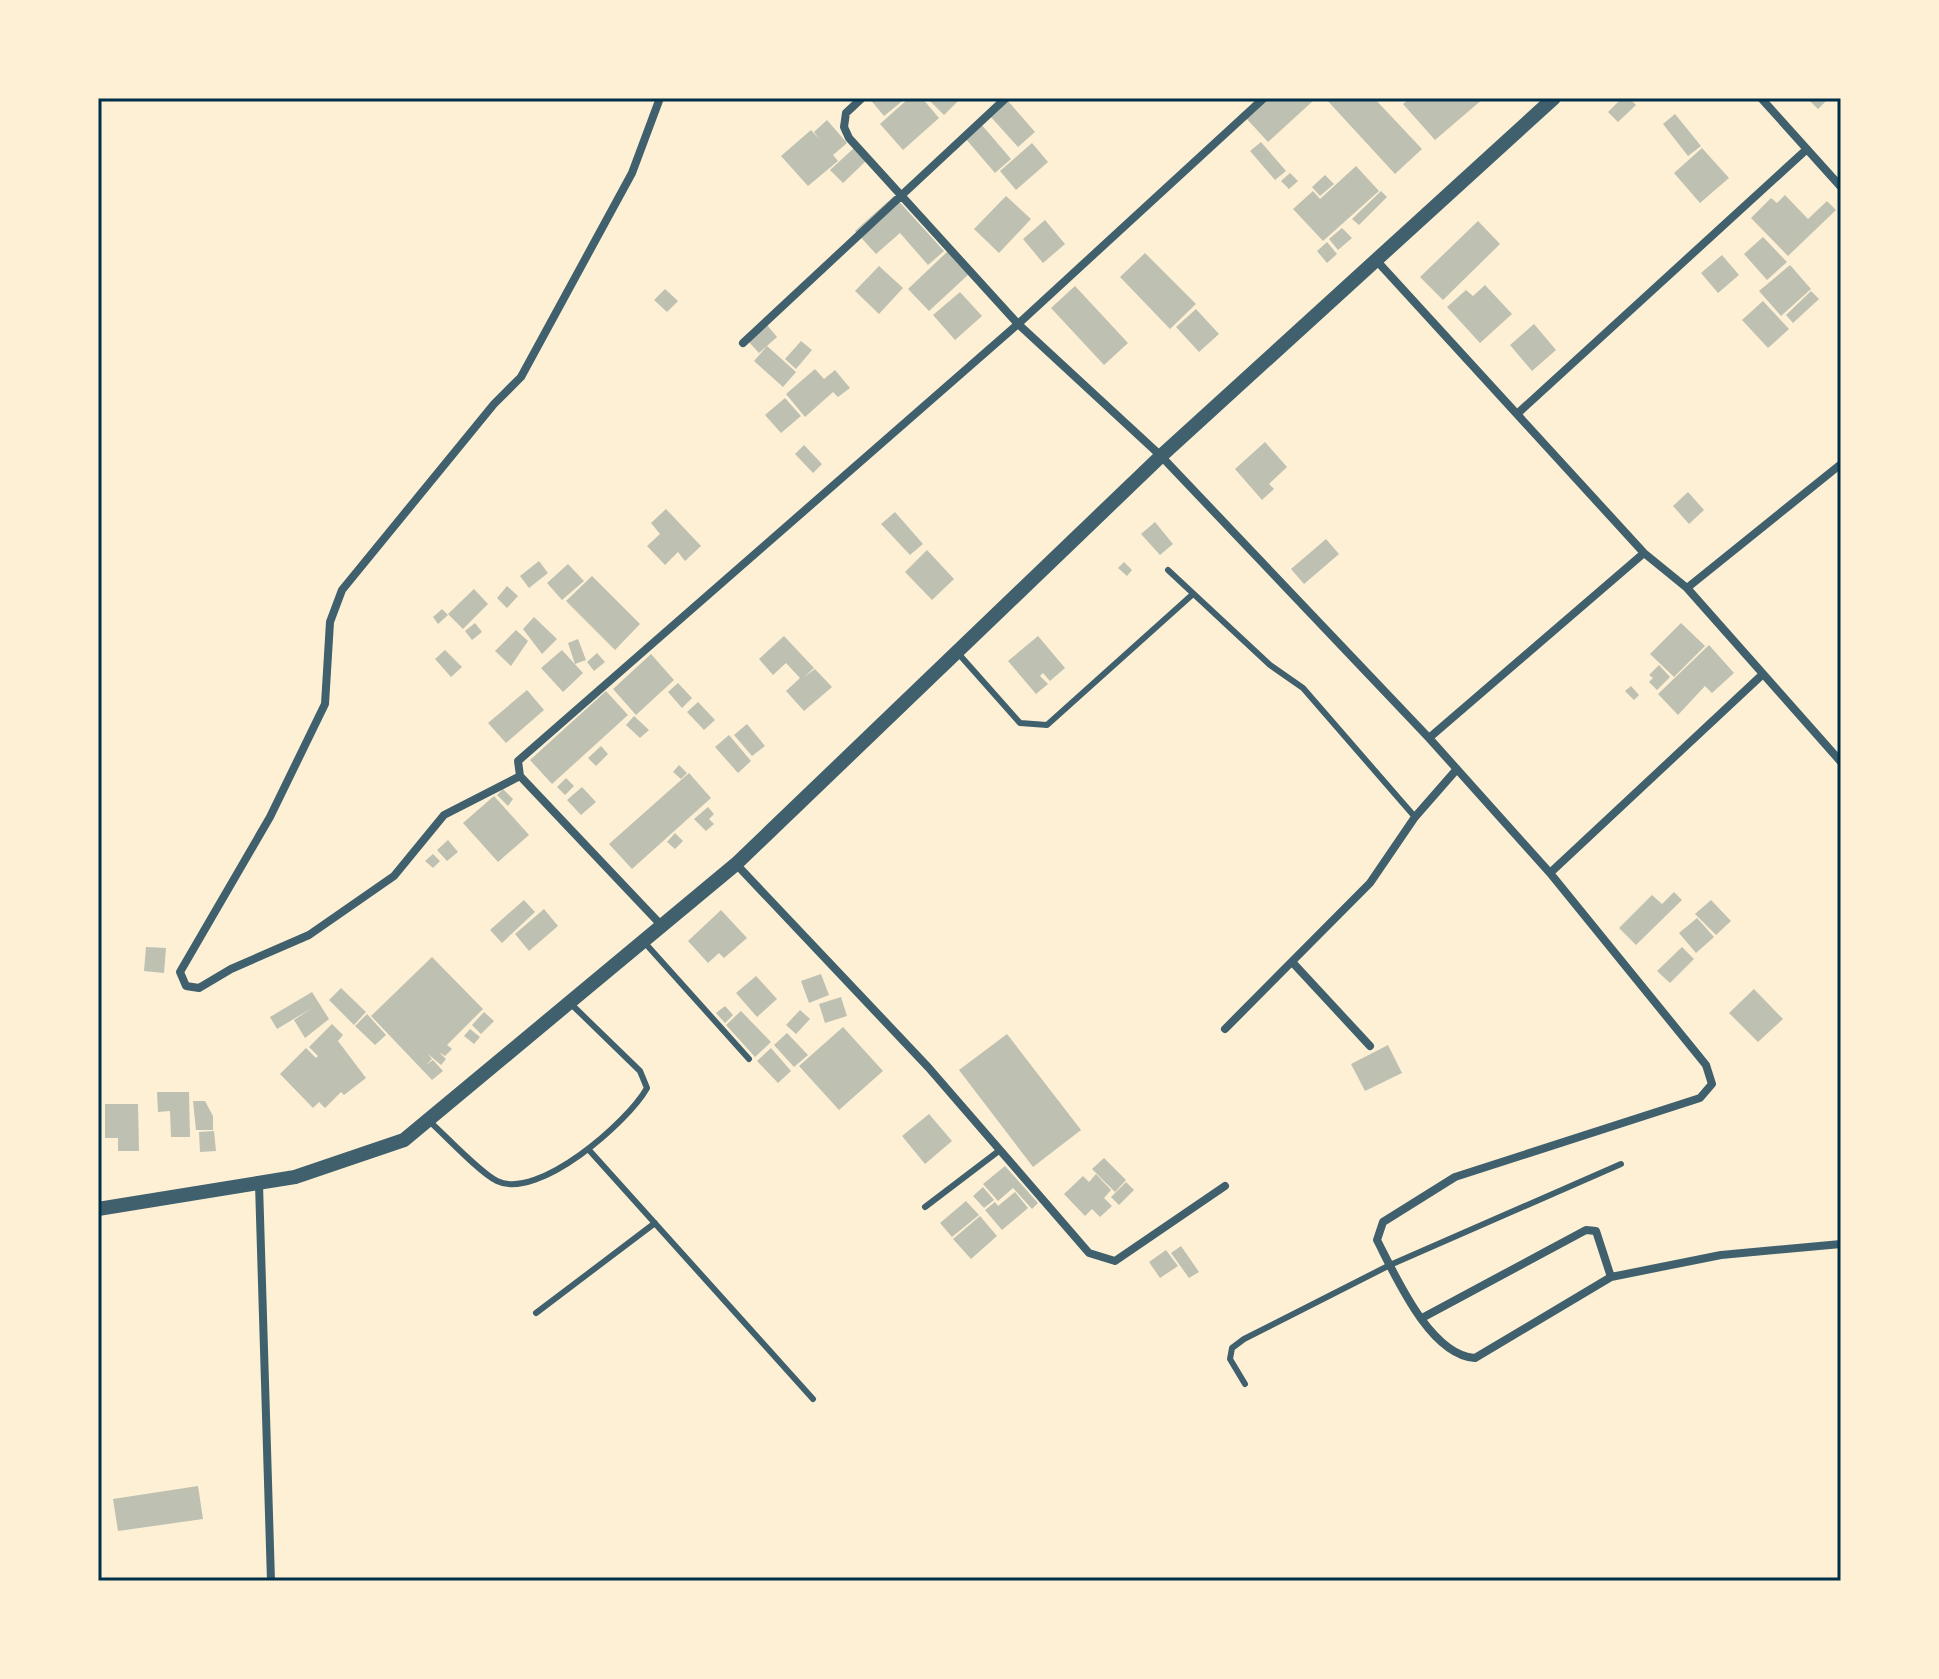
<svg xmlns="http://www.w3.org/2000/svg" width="1939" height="1679" font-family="'Sofia Sans Condensed',sans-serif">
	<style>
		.building { fill: #bec0b2 }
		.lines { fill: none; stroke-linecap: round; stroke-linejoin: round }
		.service { stroke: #3f606c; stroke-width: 6 }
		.minor { stroke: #3f606c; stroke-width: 8 }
		.tertiary { stroke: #3f606c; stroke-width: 14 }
		.neatline { fill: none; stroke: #003049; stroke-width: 3 }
	</style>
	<rect width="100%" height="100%" fill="#fdf0d5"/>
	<path class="building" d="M869,98H906L884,116Z
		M909,98H922L939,118L903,150L880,124Z
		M927,98H955L958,101L944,115Z
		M1265,98H1312L1314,100L1268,142L1245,117Z
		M1325,98H1374L1422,149L1395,174Z
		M1410,98H1484L1435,140L1403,104Z
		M1622,98H1629L1636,105L1618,122L1608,112Z
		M1807,98H1829L1818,109Z
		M1008,101L1035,132L1018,147L990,116Z
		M1675,114L1701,146L1688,156L1663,124Z
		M827,120L847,143L833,155L838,161L808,186L781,156L811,130L820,140L814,132Z
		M981,124L1011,159L995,173L965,138Z
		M1261,142L1286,171L1275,180L1250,151Z
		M1032,143L1048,162L1016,190L1000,171Z
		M854,148L867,160L843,183L830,170Z
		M1702,148L1729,178L1700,203L1674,173Z
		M1356,166L1379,191L1323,241L1293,209L1313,191L1320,199Z
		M1290,173L1298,181L1289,189L1281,181Z
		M1325,175L1334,184L1320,196L1312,187Z
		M1381,191L1387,197L1359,225L1352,219Z
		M1785,195L1808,219L1827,201L1836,210L1788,256L1751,218L1771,198L1777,203Z
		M894,196L944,251L928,265L900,233L876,254L855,231Z
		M1006,196L1031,219L999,253L974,229Z
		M1045,220L1065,244L1043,263L1023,239Z
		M1478,221L1500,244L1443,300L1420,277Z
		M1342,228L1352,238L1338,250L1329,239Z
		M1763,237L1787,262L1767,280L1744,254Z
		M1327,242L1337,254L1327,263L1317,251Z
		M948,251L969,274L929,311L908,289Z
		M1145,253L1196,304L1170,329L1120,277Z
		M1722,255L1739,275L1718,293L1701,273Z
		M1790,265L1811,289L1781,316L1759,291Z
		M879,266L903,288L879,314L855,291Z
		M1485,285L1512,314L1480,343L1447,307L1466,290L1473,296Z
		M1075,286L1128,343L1104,365L1051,308Z
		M665,289L678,301L667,312L654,300Z
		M1811,291L1819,299L1793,323L1786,315Z
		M960,292L982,316L955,340L933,315Z
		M1763,301L1789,329L1768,348L1742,320Z
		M1196,309L1219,334L1199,352L1176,327Z
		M1534,324L1556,350L1532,371L1510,345Z
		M767,325L777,337L759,353L748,341Z
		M801,341L812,350L796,369L785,359Z
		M767,346L796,372L783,387L754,361Z
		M815,369L824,379L835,370L850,388L838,397L833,392L805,417L786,394Z
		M785,398L801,416L781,433L765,415Z
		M1265,442L1287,467L1269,484L1274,489L1262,500L1235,469Z
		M804,445L822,464L813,473L795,454Z
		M1688,492L1704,510L1689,524L1673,506Z
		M666,509L701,546L685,561L678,552L665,565L647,546L660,534L651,523Z
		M895,512L923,544L910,555L881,524Z
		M1155,522L1173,544L1160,555L1141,534Z
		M1326,539L1339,554L1304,584L1291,569Z
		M927,550L954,579L932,600L905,572Z
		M539,561L548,573L529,588L520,576Z
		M1124,562L1132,570L1127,576L1118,568Z
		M568,564L584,581L562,600L547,583Z
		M592,576L640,624L615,650L566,601Z
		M507,586L518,596L507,608L497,598Z
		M474,589L488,604L463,629L448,614Z
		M442,609L448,615L438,624L433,617Z
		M534,617L557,639L542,654L523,629Z
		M475,623L482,632L472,640L465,631Z
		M1681,623L1705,646L1674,677L1650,654Z
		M516,630L528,641L511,666L495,651Z
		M784,636L814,668L804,677L815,669L832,687L804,711L786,691L800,678L786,663L773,675L759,659Z
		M1038,636L1065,668L1050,681L1043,673L1040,676L1048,684L1036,694L1008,661Z
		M578,639L586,660L575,664L568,643Z
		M1709,645L1734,673L1712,693L1705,686L1678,715L1658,694Z
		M445,650L462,667L451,677L435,659Z
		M562,650L583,673L563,692L541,668Z
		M597,653L605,662L594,671L587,662Z
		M651,654L674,680L636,715L613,689Z
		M1659,665L1670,677L1657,690L1649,682L1653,678L1649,675Z
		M678,683L692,698L682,708L668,692Z
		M1631,686L1639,695L1634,700L1625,691Z
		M527,690L544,710L506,743L488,723Z
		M606,691L628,715L552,784L530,760Z
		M698,702L715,720L704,730L687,712Z
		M634,716L649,730L640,738L626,725Z
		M747,724L765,746L752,756L734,735Z
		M729,735L751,761L738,773L715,747Z
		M601,746L608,754L596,766L588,758Z
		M679,765L687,773L681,779L673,772Z
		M689,773L711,798L632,869L609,844Z
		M566,778L574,786L565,795L557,787Z
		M582,787L596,802L581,815L567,800Z
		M503,789L513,799L508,806L497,795Z
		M494,796L529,835L498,862L463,823Z
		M708,807L714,814L709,819L714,824L706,831L694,819Z
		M675,833L683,841L675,849L667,842Z
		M448,840L458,852L447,861L437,850Z
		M433,854L440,861L433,868L425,861Z
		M1674,892L1682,900L1636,945L1619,928L1652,895L1662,904Z
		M524,900L535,912L502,943L490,930Z
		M1711,900L1731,921L1716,935L1695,914Z
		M544,909L558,926L529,951L515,934Z
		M721,910L747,938L724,958L719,953L708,963L688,941Z
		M1697,918L1714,937L1696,953L1679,933Z
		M146,947L166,948L164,973L144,971Z
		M1682,947L1694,959L1670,983L1657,971Z
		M432,957L483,1009L447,1045L452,1049L445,1056L439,1052L446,1059L441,1065L428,1054L432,1059L426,1065L433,1060L443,1071L432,1080L371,1016Z
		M821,974L829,995L809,1003L801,981Z
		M756,976L777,999L757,1017L736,993Z
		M341,988L366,1012L354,1025L329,1000Z
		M1754,989L1783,1019L1758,1042L1729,1013Z
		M312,992L329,1019L305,1038L294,1020L312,1008L277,1029L270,1017Z
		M841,997L847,1016L825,1023L819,1004Z
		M725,1006L733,1015L725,1023L716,1013Z
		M800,1010L810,1019L796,1034L786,1025Z
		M741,1011L771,1042L755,1057L726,1025Z
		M484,1012L494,1021L481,1034L472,1025Z
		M367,1014L386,1035L375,1045L355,1026Z
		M332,1024L343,1035L338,1041L366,1078L344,1095L341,1092L325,1108L319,1102L313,1108L280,1074L306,1048L316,1058L318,1056L309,1047Z
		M843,1027L883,1071L839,1110L799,1066Z
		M470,1029L480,1037L474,1044L464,1036Z
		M787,1033L808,1055L794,1067L774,1045Z
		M1007,1034L1081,1130L1033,1167L959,1070Z
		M1388,1045L1402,1073L1365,1091L1351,1064Z
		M771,1048L791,1071L778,1083L757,1061Z
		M157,1092H189L190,1137H171L170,1111L158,1112Z
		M193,1101H205L213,1116V1130H196Z
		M105,1104H138L139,1151H118V1138H105Z
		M929,1114L952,1141L925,1164L902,1136Z
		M214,1131L216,1151L200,1152L199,1132Z
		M1104,1158L1126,1180L1115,1192L1092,1169Z
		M1005,1166L1038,1203L1032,1209L1013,1188L998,1201L983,1184Z
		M1096,1174L1111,1190L1104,1198L1112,1206L1100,1217L1092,1209L1085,1216L1064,1194L1083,1176L1089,1182Z
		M1126,1182L1134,1190L1119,1205L1111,1197Z
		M983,1187L994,1200L984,1208L973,1196Z
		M1015,1192L1028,1208L1002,1230L985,1210L995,1202L998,1206Z
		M966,1201L979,1215L952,1237L940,1223Z
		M980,1216L997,1236L971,1259L953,1239Z
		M1181,1246L1199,1272L1189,1278L1171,1253Z
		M1166,1250L1178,1266L1160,1278L1149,1262Z
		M198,1486L203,1519L118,1531L113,1499Z"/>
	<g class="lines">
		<path class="service" d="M1168,570L1270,665L1303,688L1415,817
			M957,652L1020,723L1047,725L1193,594
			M645,943L749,1059
			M428,1120C445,1135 480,1173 497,1181C538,1201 628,1122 647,1088L640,1071L570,1003
			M589,1150L813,1399
			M925,1207L1000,1150
			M536,1313L655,1223
			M1245,1384L1230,1359L1232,1348L1244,1339L1390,1265L1621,1164"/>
		<path class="minor" d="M862,98L846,113L844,127L849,138L1018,324L1161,456L1429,738L1550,873L1706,1065L1712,1084L1700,1098L1455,1177L1383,1222L1377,1240C1396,1277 1430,1355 1475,1358L1611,1277L1721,1255L1841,1244
			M1761,98L1841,187
			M1376,260L1644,553L1687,588L1841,762
			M743,343L1006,98
			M1517,414L1807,149
			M1687,588L1841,464
			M1429,738L1644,553
			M520,776L444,815L394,876L309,935L231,969L199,988L186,986L180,972L270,817L325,704L330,622L342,590L494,404L521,377L632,173L660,98
			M736,864L928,1067L1089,1253L1115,1261L1225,1186
			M1550,873L1763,674
			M663,927L520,776L518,761L1018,324L1264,98
			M1294,964L1370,1046
			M1225,1029L1370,883L1415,817L1457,769
			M259,1184L271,1581
			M1422,1318L1586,1230L1596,1231L1611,1277"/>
		<path class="tertiary" d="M98,1209L295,1177L404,1140L736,864L1161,456L1554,98"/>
	</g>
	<rect width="1939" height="1679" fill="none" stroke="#fdf0d5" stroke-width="200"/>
	<rect x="100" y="100" width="1739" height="1479" class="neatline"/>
</svg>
